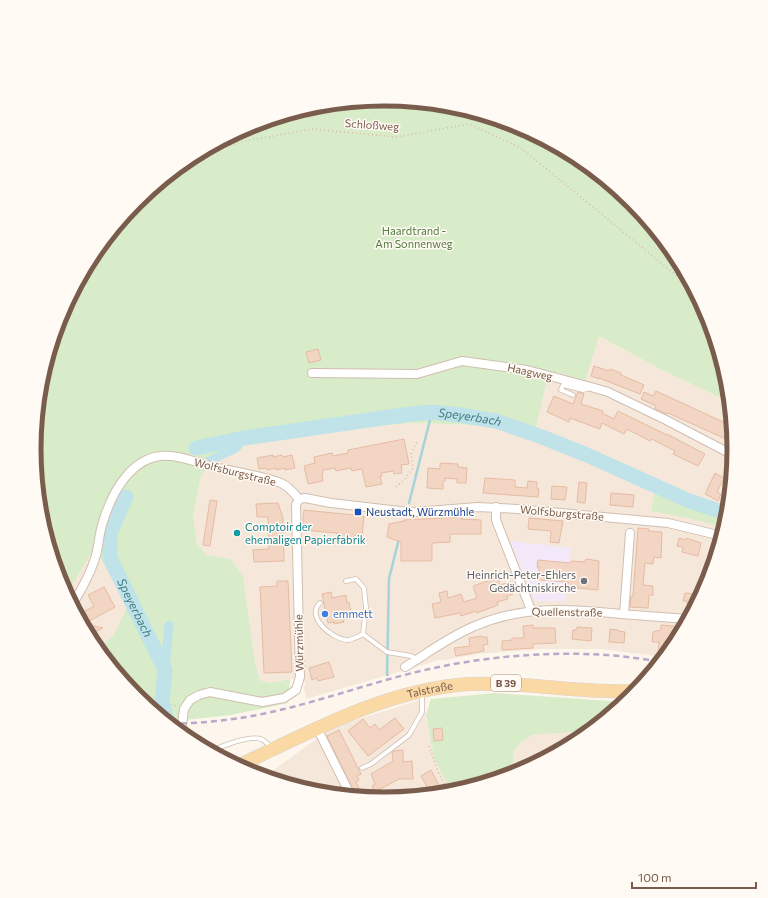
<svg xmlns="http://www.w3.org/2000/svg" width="768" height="898" font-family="Commissioner,sans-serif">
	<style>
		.residential { fill: #f5e8da }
		.education { fill: #f3e8fa }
		.green { fill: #d8ecc9 }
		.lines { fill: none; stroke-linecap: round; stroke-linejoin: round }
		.stream { stroke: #a5d3da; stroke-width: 2.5 }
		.canal { stroke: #bfe3e8; stroke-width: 9 }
		.river { stroke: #bfe3e8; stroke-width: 15 }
		.building { fill: #f3d5c3; stroke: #e6bba3 }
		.lane-casing { stroke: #d1beb0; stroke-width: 5.5 }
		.street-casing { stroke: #d1beb0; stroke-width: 10 }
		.primary-casing { stroke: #dad1cd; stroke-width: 14 }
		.path { stroke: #d9b8a5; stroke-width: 1.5; stroke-dasharray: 1 3; stroke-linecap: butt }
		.lane { stroke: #fff; stroke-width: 4 }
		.street { stroke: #fff; stroke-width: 8 }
		.primary { stroke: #fbd9a5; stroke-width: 13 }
		.rail { stroke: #b9a8c9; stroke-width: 2.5; stroke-dasharray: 6 4; stroke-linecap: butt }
		.transit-dot { fill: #1a4fb4; stroke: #fffaf3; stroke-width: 1.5 }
		.culture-dot { fill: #0f9aa8; stroke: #fffaf3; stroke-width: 1.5 }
		.worship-dot { fill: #6b7280; stroke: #fffaf3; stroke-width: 1.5 }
		.shop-dot { fill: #3f7fe0; stroke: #fffaf3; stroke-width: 1.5 }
		.labels { text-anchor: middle; stroke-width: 3; stroke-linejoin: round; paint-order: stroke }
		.shield { fill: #fffaf3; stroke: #a28b7f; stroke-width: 1 }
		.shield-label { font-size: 10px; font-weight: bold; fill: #7a5c4d }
		.street-label { font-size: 11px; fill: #7a5c4d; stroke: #fffaf3 }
		.park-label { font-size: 11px; fill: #537a41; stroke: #fffaf3 }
		.transit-label { font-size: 11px; fill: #164399; stroke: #fffaf3; text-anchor: start }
		.culture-label { font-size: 11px; fill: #0d838f; stroke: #fffaf3; text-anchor: start }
		.worship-label { font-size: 11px; fill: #5b616d; stroke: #fffaf3; text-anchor: end }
		.shop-label { font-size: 11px; fill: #366cbe; stroke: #fffaf3; text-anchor: start }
		.water-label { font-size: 12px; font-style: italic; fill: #437c86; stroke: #fffaf3 }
		.rim { fill: none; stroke: #7a5c4d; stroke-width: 5 }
	</style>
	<rect width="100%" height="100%" fill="#fdf6ec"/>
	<path class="residential" d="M590,331L662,370L729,402L734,449L727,518L707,583L675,644L664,657L601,649H541L479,654L444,660H439L306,699L304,688L306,683L290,679L270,683L260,680L255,663L231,559L205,555L197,543L193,515L201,477L216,454L234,439L414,423L536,427L546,385Z
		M96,550L127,607L113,636L97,649L93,643L67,594L92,552Z
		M420,700L426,714L434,759L452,792L384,799L315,792L264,777L333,727Z
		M581,730H591L578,740L515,773L513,769V752L521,742L533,735Z"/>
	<path class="education" d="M510,541L571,548L565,601H535Z"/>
	<path class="green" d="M384,99L453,106L518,126L579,158L632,202L675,255L707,315L727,381L730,404L727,403V401L662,370L599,336L585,381L557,372L546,385L536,427L414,423L234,439L216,454L201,477L193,515L197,543L206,555L231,559L243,577L255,663L260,680L270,683L290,679L288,703L231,715L167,722L136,696L97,649L113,636L127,607L96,550L92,552L67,594L61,583L41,517L34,449L41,380L61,315L93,254L137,201L190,158L250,126L316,106Z
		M655,490L727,517L724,527L687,518L651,511Z
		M495,693L611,701L627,700L591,730L533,735L521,742L513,752V769L515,773L452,792L434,759L426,714L431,699Z"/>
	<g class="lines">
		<path class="stream" d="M409,503L432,412
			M387,675L389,578C393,565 395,553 399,539"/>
		<path class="canal" d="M209,461L236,448L244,438
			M165,670L169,625"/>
		<g class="river">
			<path id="s1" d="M196,448L244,438L403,415L432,412L459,415L496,421L542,437L587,455L687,500L728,514"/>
			<path id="s2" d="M126,497L110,533V558L165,670L162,702L167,721"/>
		</g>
	</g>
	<path class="building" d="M318,349L321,360L309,363L306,352Z
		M594,366L609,371L610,369L621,373V375L644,385L640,394L599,378V379L591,376Z
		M656,391L732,426V430L728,440L668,413L667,414L655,409L656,406L641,399L644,392L653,396Z
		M578,392L584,394L581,404L603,411L602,413L614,419L618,411L667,435V434L705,454L698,466L673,454L675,451L652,439L650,441L627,429L624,434L602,423L600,429L570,418L569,422L547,412L554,396L573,404Z
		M404,439L409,464L401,465L402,473L394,474L393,471L381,473L382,476H380L382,484L366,487L362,469L352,471L351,468L336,471L335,468L323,470V473H322L323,481L308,484L304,466L315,463L314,457L332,453L333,456L348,453V450Z
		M273,455V457L282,455L283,457L292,455L295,468L285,470V468L276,470V468L267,470L266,468L259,469L257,458Z
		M440,463L458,464V467L467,468L466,483H457V479L445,478V481H443V489L427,488L428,468L440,469Z
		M715,473L724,478L717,492L721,494L718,501L705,494Z
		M485,478L515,480V487L527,488L528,481L537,482V489H539L538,497L483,493Z
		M579,482L587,483L585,503L577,502Z
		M552,486L567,487L565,500L551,499Z
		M611,493L634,495L633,507L610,505Z
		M210,500L217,501L210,546L203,545Z
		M278,503L283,518L284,561L254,562L253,550L269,549L268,517H257L256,504Z
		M304,510L364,516L362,536L354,535V542L337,540V533L302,530Z
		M461,517V519L481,520V534H450V542L432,543V561H401V542L387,537L389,524L404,521V520Z
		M529,518L563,521L559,543L550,542L551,531L528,529Z
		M638,528L649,529L648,531L662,532L661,558L654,557L653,564L645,563L643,585L653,586V595H649L648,608L630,607L631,596H633Z
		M679,538L685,540L686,538L701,543L698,556L682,552L683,547L677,546Z
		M586,559L599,561L598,590L568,587V582L538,580L539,567H537L538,560L570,563L571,561L585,562Z
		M497,575L500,585L510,582L513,594L507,596L508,599L497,602L498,605L477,613L476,611L461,616L460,613L435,618L432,604L441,602L439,593L447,591L448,598L461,594L464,602L477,598L473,586L491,580L490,578Z
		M277,581H288L292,672L264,673L260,587L277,586Z
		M104,587L115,607L84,624L103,628L89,635L78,615L94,606L88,595Z
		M331,592L332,598L346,595L347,603L349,602L351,612H349L350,618L343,620L344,622L334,624V622L328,623L322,594Z
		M685,593L698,594L695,605L687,604V601H683Z
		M533,625V628H555L556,643L533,644V648L502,650V641L512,640V638H524L523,626Z
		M661,625L684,627L675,644L664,656H658L659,642H652L653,632L661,630Z
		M577,627L592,628L591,641L572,639L573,630H576Z
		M610,629L618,630V631L625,632L624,643L609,642Z
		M482,636V637H487L488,644L483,645L484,651L456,656L454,648L470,646L469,638Z
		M329,662L334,677L318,681L317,678L312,680L309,668Z
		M395,718L404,729L368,756L348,731L363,719L370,728L375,724L379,730Z
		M442,728L443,740L434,741L433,729Z
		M339,730L361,774L357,776L359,780L356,782L363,797L356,796L327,736Z
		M403,750V762L412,761L413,779H399L375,792L372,786L375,784L371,774L393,761L392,752L394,751Z
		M543,750L551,755L533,764Z
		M431,770L443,793L431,794L421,776Z"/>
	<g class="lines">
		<defs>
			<path id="lane" d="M573,395L561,390L563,385L583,390L589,388
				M346,581L356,579L364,588L366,608L363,634L387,652L411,656L417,659
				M320,603C305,617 333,640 348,640C354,639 358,637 363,634
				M211,751C222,746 249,735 261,739C266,741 268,744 271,748
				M362,768L371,764L409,735L422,712V693
				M339,795L348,790"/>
			<path id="street" d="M312,373L417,374L462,361L527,370L591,387L608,392L666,420L733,455
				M299,499L305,498L331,503L400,511L415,512L477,507L518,509L668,523L722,536
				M496,507V520L531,610
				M72,605C82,589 91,573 96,555C99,545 99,533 103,522C112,492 133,452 171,456C185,457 204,465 218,468C237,472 264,476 281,483C288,486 294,493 299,499
				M624,614L630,533
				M405,667C428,653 450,636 475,626C524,605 570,609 621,614C644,616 666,617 688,619
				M317,728L351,796
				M181,733L184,709L190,700L199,695L210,692L262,702L284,698L296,690L300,677L296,505L299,499"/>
			<g id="primary">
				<path id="s3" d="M238,766C312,731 387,689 470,684C526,681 581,694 636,691"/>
			</g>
		</defs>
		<use href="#lane" class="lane-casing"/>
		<use href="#street" class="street-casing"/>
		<use href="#primary" class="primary-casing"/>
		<path class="path" d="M188,159L240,142L312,129L396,137L469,124L521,148L694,290
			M396,487L405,479L413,468L411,454L417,442
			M388,675L392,674
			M171,704L176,706
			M429,746L439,774L450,793"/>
		<use href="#lane" class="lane"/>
		<use href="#street" class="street"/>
		<use href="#primary" class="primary"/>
		<path class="rail" d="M171,724C203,723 235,720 267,713C323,701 377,680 434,668C504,653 589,648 660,662"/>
	</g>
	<rect class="transit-dot" x="354" y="508" width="8" height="8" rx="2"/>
	<circle class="culture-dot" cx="237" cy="533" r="4"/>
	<circle class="worship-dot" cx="584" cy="581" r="4"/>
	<circle class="shop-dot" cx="325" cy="614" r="4"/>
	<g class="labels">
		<rect class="shield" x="491" y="675" width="30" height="16" rx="3"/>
		<g class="shield-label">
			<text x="506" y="687">B 39</text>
		</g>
		<g class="street-label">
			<text transform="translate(372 125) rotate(4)" y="4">Schloßweg</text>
			<text transform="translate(530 372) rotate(12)" y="4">Haagweg</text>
			<text transform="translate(235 472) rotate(14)" y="4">Wolfsburgstraße</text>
			<text transform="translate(562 513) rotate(5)" y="4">Wolfsburgstraße</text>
			<text transform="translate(567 612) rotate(1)" y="4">Quellenstraße</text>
			<text transform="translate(299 643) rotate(-91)" y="4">Würzmühle</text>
			<text dy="4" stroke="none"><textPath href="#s3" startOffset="207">Talstraße</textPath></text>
		</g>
		<g class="park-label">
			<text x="414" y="235">Haardtrand -<tspan x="414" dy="13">Am Sonnenweg</tspan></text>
		</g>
		<g class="transit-label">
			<text x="366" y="516">Neustadt, Würzmühle</text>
		</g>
		<g class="culture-label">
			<text x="245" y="531">Comptoir der<tspan x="245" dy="13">ehemaligen Papierfabrik</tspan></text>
		</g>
		<g class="worship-label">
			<text x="576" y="579">Heinrich-Peter-Ehlers<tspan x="576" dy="13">Gedächtniskirche</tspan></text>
		</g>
		<g class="shop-label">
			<text x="333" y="618">emmett</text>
		</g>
		<g class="water-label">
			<text dy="4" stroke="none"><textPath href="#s1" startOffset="277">Speyerbach</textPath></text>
			<text dy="4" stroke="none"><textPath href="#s2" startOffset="120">Speyerbach</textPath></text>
		</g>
	</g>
	<path d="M0 0H768V898H0ZM41 449a343 343 0 1 1 686 0a343 343 0 1 1-686 0Z" fill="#fffaf3" fill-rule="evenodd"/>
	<path class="rim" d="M41 449a343 343 0 1 1 686 0a343 343 0 1 1-686 0Z"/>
	<path d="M632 882v6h124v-6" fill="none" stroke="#7a5c4d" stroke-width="2"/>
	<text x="638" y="882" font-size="12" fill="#7a5c4d" stroke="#fffaf3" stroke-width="3" paint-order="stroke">100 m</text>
</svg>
